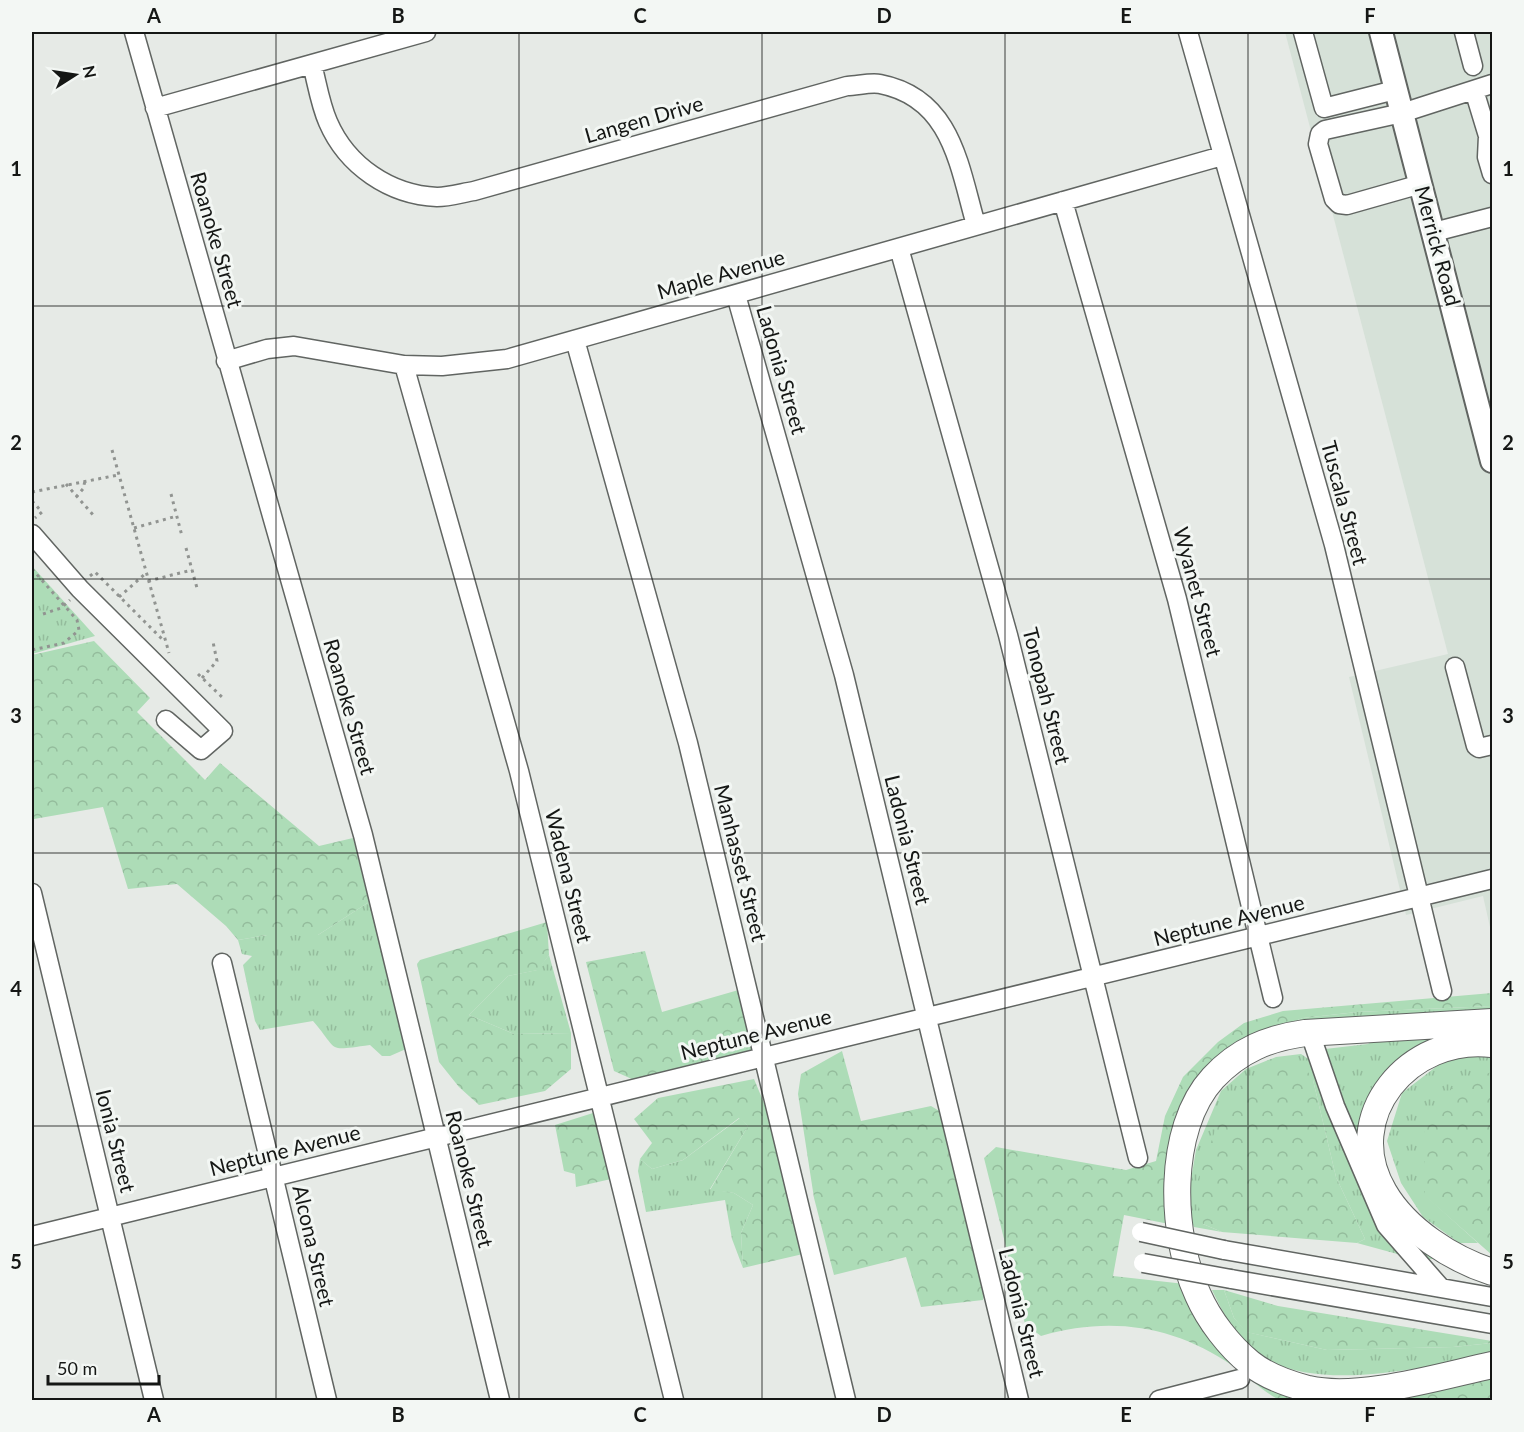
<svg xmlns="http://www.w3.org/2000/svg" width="1524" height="1432" font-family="Lato,sans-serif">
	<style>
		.built { fill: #d6e1d8 }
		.grass { fill: url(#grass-tufts) }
		.forest { fill: url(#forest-crowns) }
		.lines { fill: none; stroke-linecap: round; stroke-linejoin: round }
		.minor-casing { stroke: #616562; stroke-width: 21 }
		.major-casing { stroke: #616562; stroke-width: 26 }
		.highway-casing { stroke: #616562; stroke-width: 28 }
		.path { stroke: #919491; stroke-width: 3; stroke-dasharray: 3 4.5; stroke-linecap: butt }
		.minor { stroke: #fff; stroke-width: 18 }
		.major { stroke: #fff; stroke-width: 22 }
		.highway { stroke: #fff; stroke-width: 26 }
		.minor-bridge-casing { stroke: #616562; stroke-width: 21; stroke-linecap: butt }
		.minor-bridge { stroke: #fff; stroke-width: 18 }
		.grid { fill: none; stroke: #151715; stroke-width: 1.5; stroke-opacity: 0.55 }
		.labels { text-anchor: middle; stroke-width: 6; stroke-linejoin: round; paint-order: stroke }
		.street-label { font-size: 21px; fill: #151715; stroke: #f3f7f4 }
		.neatline { fill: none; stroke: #151715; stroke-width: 2 }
		.grid-label { font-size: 20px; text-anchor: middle; font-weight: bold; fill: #151715 }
	</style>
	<defs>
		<pattern id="grass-tufts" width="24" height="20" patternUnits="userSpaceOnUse" patternTransform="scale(1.5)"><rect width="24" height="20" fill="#addcb7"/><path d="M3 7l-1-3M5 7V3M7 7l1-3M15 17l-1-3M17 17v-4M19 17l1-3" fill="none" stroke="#94bc9c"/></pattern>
		<pattern id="forest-crowns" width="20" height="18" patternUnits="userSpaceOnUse" patternTransform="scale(1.5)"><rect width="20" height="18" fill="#addcb7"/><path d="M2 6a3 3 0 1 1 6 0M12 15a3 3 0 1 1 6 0" fill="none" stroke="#94bc9c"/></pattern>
	</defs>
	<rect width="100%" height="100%" fill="#e6eae6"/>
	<path class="built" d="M1285,32H1492V936L1483,896L1406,915L1349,677L1448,654Z"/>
	<path class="grass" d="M32,566L95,636L32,654Z
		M369,902L406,1049L390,1056H382L370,1045C325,1051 340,1052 313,1021L260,1030L255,1021L243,965L252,956L242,954L238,940L267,935H318Z
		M549,955L571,1033L514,1034L469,1015L508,976L537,970Z
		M1492,1006V1015L1305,1025L1196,1084L1232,1044L1303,1018L1357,1012Z
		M1447,1031L1448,1041L1395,1071L1367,1157L1450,1259H1419L1353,1132L1325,1053V1049L1368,1044L1380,1034Z
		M1301,1054L1313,1062L1401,1255L1357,1243L1365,1239L1336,1177L1313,1080L1203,1224L1222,1232L1194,1227L1186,1209L1196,1150L1221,1091L1246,1069L1276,1057Z
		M1486,1054L1492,1055V1072L1426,1196L1478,1243H1459L1423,1217L1401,1183L1387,1141L1402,1093L1446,1059Z
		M740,1118L748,1126L710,1189L734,1193L753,1205L741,1233L743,1268L732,1239L725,1200L646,1212L638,1171L640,1159L652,1169L683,1160Z
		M1212,1290H1224L1234,1318L1247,1332L1327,1350L1453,1347L1492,1343V1355C1424,1366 1301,1400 1246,1344C1231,1328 1221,1309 1212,1290Z"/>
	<path class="forest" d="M94,641L150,698L137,712L205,780L220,763L319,846L353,838L369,902L318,935H267L238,940L226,926L177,884L128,889L103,807L34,819L32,808V655Z
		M547,922L549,955L538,970L508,976L469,1015L514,1034L571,1033V1069L545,1091L479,1105L459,1087L439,1062L417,964L420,960Z
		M645,951L662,1012L742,989L752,1039L751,1052L718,1062L634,1080L614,1071L586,962Z
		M1492,993V1006L1357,1012L1303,1018L1232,1044L1196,1084L1174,1225L1124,1215L1113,1276L1185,1284L1202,1324L1309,1400C1301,1400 1290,1402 1281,1400C1269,1397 1245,1374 1233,1366C1174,1325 1109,1316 1041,1336L1025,1324L984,1158L996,1147L1126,1170L1156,1161L1165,1116L1183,1077L1218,1042L1244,1023L1283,1011Z
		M842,1051L861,1121L931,1106L941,1112L986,1288L983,1300L921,1307L906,1257L834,1275L814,1198L798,1094L801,1074Z
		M1291,1064H1303L1313,1080L1336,1177L1365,1239L1357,1243L1222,1232L1203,1224L1198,1203L1200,1174L1216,1128L1240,1086Z
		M1492,1072V1255L1425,1196L1424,1120L1456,1084Z
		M754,1079L771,1120L803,1254L743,1268L741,1233L753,1205L734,1193L710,1190L748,1126L739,1118L683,1160L652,1169L640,1159L652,1143L634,1119L658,1098Z
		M593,1113L599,1116L611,1179L576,1187L575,1174L564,1171L555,1125Z
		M1224,1290L1278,1306L1492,1341V1343L1453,1347L1327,1350L1246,1332L1234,1318Z
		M1492,1377V1400H1365Z"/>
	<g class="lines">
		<defs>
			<path id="minor" d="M134,32L363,835L500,1400
				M1188,32L1334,545L1442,991
				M1303,32L1324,108L1395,90
				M1464,32L1473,66
				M312,64C317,83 320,104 328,122C347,166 390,195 437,197C449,197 462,193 474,191L847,86C857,86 870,82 880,84C952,98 959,166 976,225
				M1474,90L1488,136L1487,157L1492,174
				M155,108L426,32
				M1421,184L1347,205L1339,204L1334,199L1318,144L1320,134L1325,130L1402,113L1492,84
				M1063,201L1177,599L1273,998
				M1434,232L1492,217
				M899,248L1008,635L1138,1158
				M736,295L844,675L1019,1400
				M575,340L688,743L846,1400
				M226,361L267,349L294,346L404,365L442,366L507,359L1222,156
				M404,365L519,771L674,1400
				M32,534L80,589L223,731L201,750L166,720
				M1455,667L1476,746L1479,748L1492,745
				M32,893L154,1400
				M222,963L327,1400
				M1310,1033L1335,1106L1386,1225L1441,1288
				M32,1236L1492,879
				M1224,1250L1492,1297
				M1231,1279L1492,1324
				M1159,1400L1240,1379"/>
			<path id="major" d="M1381,32L1492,461"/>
			<path id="highway" d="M1492,1022L1305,1033C1269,1038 1239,1050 1213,1078C1166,1129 1170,1235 1198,1295C1209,1320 1229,1346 1250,1363C1266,1376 1289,1384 1308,1389C1359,1401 1441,1376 1492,1365
				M1492,1044C1410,1034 1339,1116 1384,1192C1406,1230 1452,1259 1492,1272"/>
		</defs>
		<use href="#minor" class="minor-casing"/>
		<use href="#major" class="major-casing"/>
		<use href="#highway" class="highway-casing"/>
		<path class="path" d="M112,450L169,653
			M66,484L95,517
			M32,492L118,475
			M171,494L182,536
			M76,497L83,489L85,481
			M32,501L42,512L35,518
			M134,528L177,516
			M186,548L197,588
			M32,569L77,620L79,630L64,643L32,650
			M90,576L95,572L164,641
			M148,581L192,570
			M119,597L146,573
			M43,614L61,608L70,600
			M198,674L223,698
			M202,678L217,661L213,642"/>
		<use href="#minor" class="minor"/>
		<use href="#major" class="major"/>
		<use href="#highway" class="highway"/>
		<defs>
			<path id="minor-bridge" d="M1141,1232L1224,1250
				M1143,1263L1231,1279"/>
		</defs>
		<use href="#minor-bridge" class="minor-bridge-casing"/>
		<use href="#minor-bridge" class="minor-bridge"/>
	</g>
	<path class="grid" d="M276,32V1400M519,32V1400M762,32V1400M1005,32V1400M1248,32V1400M32,306H1492M32,579H1492M32,853H1492M32,1126H1492"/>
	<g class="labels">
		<g class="street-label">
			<text transform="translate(644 120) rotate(-16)" y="7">Langen Drive</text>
			<text transform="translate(216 240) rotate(74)" y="7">Roanoke Street</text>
			<text transform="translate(1437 246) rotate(75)" y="7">Merrick Road</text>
			<text transform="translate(721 275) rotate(-16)" y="7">Maple Avenue</text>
			<text transform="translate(781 370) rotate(74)" y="7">Ladonia Street</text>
			<text transform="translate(1344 503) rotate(75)" y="7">Tuscala Street</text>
			<text transform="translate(1197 592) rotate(75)" y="7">Wyanet Street</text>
			<text transform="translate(1046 696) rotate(76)" y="7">Tonopah Street</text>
			<text transform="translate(349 707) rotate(74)" y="7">Roanoke Street</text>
			<text transform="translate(907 840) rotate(76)" y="7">Ladonia Street</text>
			<text transform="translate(740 863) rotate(76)" y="7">Manhasset Street</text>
			<text transform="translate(568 876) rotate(76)" y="7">Wadena Street</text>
			<text transform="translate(1229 921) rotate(-14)" y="7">Neptune Avenue</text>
			<text transform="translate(756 1035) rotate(-14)" y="7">Neptune Avenue</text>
			<text transform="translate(115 1141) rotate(76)" y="7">Ionia Street</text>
			<text transform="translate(285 1151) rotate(-14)" y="7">Neptune Avenue</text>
			<text transform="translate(469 1179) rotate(76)" y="7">Roanoke Street</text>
			<text transform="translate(313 1246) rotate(77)" y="7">Alcona Street</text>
			<text transform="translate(1021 1313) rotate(76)" y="7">Ladonia Street</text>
		</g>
	</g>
	<rect width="1524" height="1432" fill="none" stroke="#f3f7f4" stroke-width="66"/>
	<g transform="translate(75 75) rotate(78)" stroke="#f3f7f4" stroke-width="4.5" paint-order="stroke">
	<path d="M0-4.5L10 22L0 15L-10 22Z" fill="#151715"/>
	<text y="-9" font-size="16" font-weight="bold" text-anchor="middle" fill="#151715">N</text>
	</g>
	<path d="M48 1375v9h111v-9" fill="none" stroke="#151715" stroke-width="3"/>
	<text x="57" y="1375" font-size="18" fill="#151715" stroke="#f3f7f4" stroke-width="4.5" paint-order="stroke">50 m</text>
	<rect x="33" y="33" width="1458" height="1366" class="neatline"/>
	<g class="grid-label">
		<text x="154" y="23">A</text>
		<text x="398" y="23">B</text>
		<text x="640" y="23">C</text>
		<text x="884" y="23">D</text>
		<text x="1126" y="23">E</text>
		<text x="1370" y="23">F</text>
		<text x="16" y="176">1</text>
		<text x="1508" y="176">1</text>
		<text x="16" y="450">2</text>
		<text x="1508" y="450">2</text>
		<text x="16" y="723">3</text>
		<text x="1508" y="723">3</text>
		<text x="16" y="996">4</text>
		<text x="1508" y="996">4</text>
		<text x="16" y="1269">5</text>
		<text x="1508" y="1269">5</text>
		<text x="154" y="1422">A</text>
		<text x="398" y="1422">B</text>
		<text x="640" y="1422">C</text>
		<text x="884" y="1422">D</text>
		<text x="1126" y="1422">E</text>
		<text x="1370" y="1422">F</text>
	</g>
</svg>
